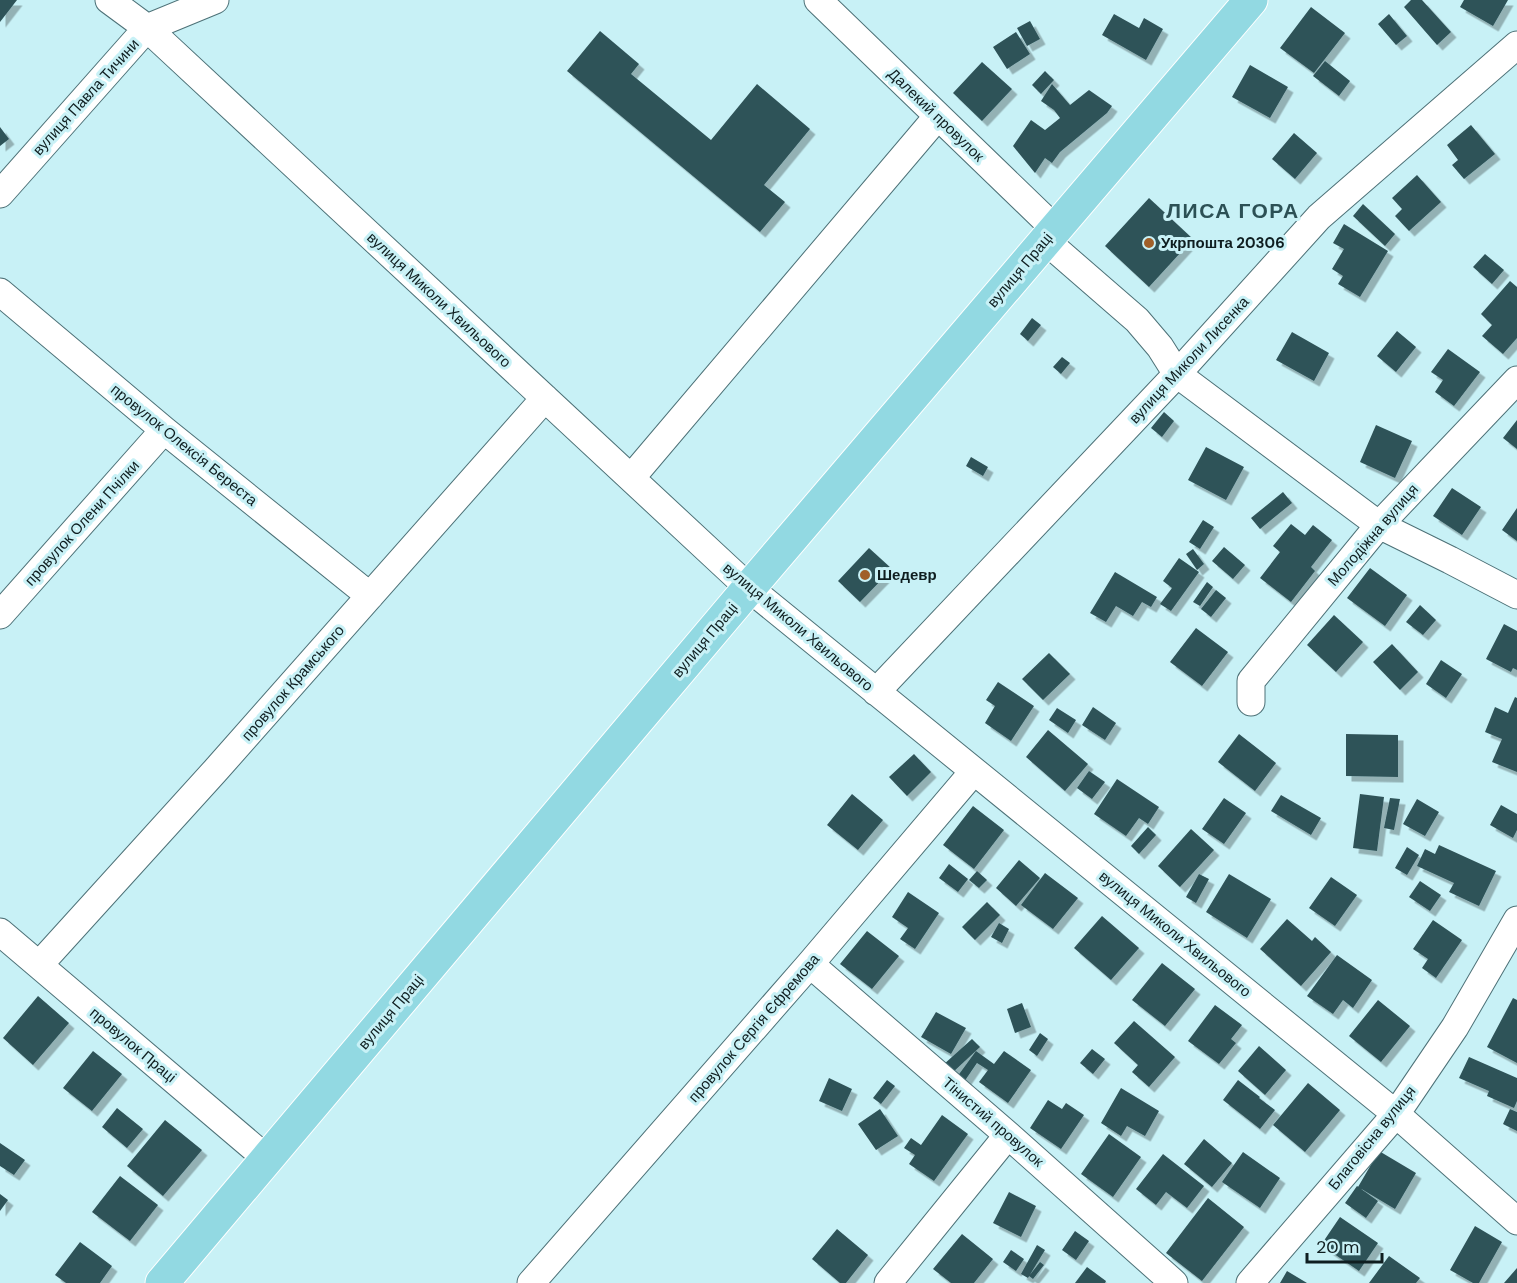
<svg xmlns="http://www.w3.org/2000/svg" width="1517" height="1283" font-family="'DM Sans',sans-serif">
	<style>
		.building { fill: #2f5358; filter: url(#shadow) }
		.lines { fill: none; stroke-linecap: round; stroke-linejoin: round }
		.minor-casing { stroke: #4d7177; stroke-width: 29 }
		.major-casing { stroke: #fff; stroke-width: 35 }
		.minor { stroke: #fff; stroke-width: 27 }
		.major { stroke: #92d9e2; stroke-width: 33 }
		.poi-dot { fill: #a0602a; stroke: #c8f1f6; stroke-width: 2 }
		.labels { text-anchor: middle; stroke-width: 6; stroke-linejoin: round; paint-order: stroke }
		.street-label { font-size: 15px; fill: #0f1e20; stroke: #c8f1f6 }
		.poi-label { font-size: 15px; font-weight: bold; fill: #0f1e20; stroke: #c8f1f6; text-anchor: start }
		.district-label { font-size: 21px; font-weight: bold; letter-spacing: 1.5px; fill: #2c5055; stroke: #c8f1f6 }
	</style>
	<defs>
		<filter id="shadow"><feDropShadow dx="5.5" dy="5.5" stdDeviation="0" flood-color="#0004"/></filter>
	</defs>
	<rect width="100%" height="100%" fill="#c8f1f6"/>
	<path class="building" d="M0,0H17L0,22Z
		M1411,0H1422L1451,32L1437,45L1404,7Z
		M1464,0H1508L1493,26L1460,7Z
		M1311,7L1345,33L1314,73L1280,48Z
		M1114,14L1139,28L1144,18L1163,29L1146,60L1102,35Z
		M1389,14L1407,36L1396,45L1378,24Z
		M1030,21L1040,39L1027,46L1017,28Z
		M600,31L639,64L631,74L711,140L757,84L810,129L764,185L785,202L760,232L567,71Z
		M1016,32L1030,54L1007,69L993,47Z
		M1325,61L1350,81L1339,96L1313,76Z
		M982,62L1012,89L982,121L953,93Z
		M1250,65L1288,87L1270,118L1232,97Z
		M1045,71L1054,80L1041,94L1032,85Z
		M1052,84L1070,105L1089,90L1112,106L1107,113L1060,152L1052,163L1045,158L1035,173L1013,146L1031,120L1045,130L1060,118L1054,110L1041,101Z
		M1471,125L1495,154L1464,179L1452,165L1458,160L1447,145Z
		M0,127L9,139L0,146Z
		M1294,133L1317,153L1295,179L1272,159Z
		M1417,175L1441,202L1409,231L1395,216L1402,209L1392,198Z
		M1149,198L1193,239L1149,287L1105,246Z
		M1363,204L1395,234L1385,246L1353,216Z
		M1344,224L1388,251L1360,297L1338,284L1343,276L1332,269L1344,249L1333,243Z
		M1485,254L1504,270L1492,284L1473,267Z
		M1510,281L1517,287V338L1503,354L1482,336L1492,325L1481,314Z
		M1032,318L1041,325L1028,341L1020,334Z
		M1397,331L1416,347L1396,372L1377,356Z
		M1292,332L1329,353L1314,381L1276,360Z
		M1448,349L1480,372L1454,406L1435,392L1443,380L1431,372Z
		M1062,357L1070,363L1061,374L1053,367Z
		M1164,412L1174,421L1162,437L1151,428Z
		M1517,420V449L1503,438Z
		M1376,425L1412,441L1395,478L1360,462Z
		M1206,447L1244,467L1226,500L1188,480Z
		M971,457L988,467L983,476L966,466Z
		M1452,488L1481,507L1462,535L1433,516Z
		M1283,492L1292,503L1260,529L1251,518Z
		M1517,508V541L1502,530Z
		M1203,520L1214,527L1200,549L1189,542Z
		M1291,524L1305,535L1313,525L1332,540L1311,567L1315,571L1291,602L1260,578L1280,552L1273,546Z
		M1224,547L1245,565L1233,579L1212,561Z
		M869,548L892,569L860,602L838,581Z
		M1193,549L1204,564L1197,570L1186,554Z
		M1179,558L1199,572L1171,611L1160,604L1172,588L1163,581Z
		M1370,568L1407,595L1385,626L1347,598Z
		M1115,572L1157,597L1151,607L1142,602L1133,616L1116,606L1106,622L1090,613Z
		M1207,582L1213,587L1200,606L1193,602Z
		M1216,590L1226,598L1211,617L1201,609Z
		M1420,605L1436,620L1423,635L1406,622Z
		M1334,615L1363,642L1336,672L1307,645Z
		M1504,624L1517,631V670L1513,668L1511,672L1486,659Z
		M1196,628L1228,652L1202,686L1170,662Z
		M1392,644L1418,672L1400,690L1373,662Z
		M1049,653L1070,674L1043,700L1022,679Z
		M1441,660L1462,674L1446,698L1426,684Z
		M998,682L1034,706L1011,741L985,723L995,706L986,700Z
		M1515,697L1517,698V772L1492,762L1502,739L1485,732L1495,707L1508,713Z
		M1093,707L1116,723L1105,740L1082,725Z
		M1057,708L1076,720L1068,733L1049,720Z
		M1048,730L1088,764L1065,791L1026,757Z
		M1239,734L1276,763L1255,791L1218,762Z
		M1346,734L1398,735V777L1346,776Z
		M914,754L931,772L907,796L889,777Z
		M1089,771L1105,782L1092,799L1077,788Z
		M1117,779L1159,807L1148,824L1139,818L1126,836L1094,814Z
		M852,794L883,820L858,850L827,825Z
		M1360,794L1384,797L1377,851L1353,848Z
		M1281,795L1321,818L1311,835L1271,811Z
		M1224,798L1246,813L1224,844L1202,829Z
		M1390,798L1400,799L1394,830L1384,828Z
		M1417,799L1439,812L1425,836L1403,824Z
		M1501,805L1517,814V830L1513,838L1490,825Z
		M973,806L1004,830L974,869L943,845Z
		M1148,827L1156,835L1139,854L1131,846Z
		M1191,829L1214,850L1180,887L1158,866Z
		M1439,845L1496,871L1479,906L1449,892L1454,883L1417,866L1425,849L1435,854Z
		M1407,847L1419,855L1407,875L1395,868Z
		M1019,860L1040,878L1016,906L996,888Z
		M949,864L968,879L958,892L939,878Z
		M977,871L987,880L979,888L969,880Z
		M1045,873L1078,898L1053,929L1021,905Z
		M1199,874L1209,879L1196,903L1186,897Z
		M1229,874L1271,899L1247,938L1206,912Z
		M1331,877L1357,895L1335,926L1309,908Z
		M1420,881L1441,895L1430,911L1409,897Z
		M908,892L939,913L915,949L900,939L908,928L892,917Z
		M987,902L1000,915L975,940L962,927Z
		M1102,916L1139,948L1111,980L1074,948Z
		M1287,919L1312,941L1315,937L1331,952L1301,986L1260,949Z
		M1433,920L1462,940L1436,978L1422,968L1428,959L1413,949Z
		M999,923L1009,929L1002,943L991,937Z
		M867,931L899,956L872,989L840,964Z
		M1337,955L1372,980L1353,1008L1343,1000L1333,1014L1307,996Z
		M1162,963L1195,989L1165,1026L1132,1000Z
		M38,996L69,1023L33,1065L3,1038Z
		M1513,998L1517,1000V1063L1487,1047Z
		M1378,1000L1410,1026L1381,1062L1349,1036Z
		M1022,1003L1031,1027L1015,1033L1007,1009Z
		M1215,1005L1242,1025L1231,1039L1236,1043L1219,1064L1188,1041Z
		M936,1012L966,1028L951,1054L921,1037Z
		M1134,1021L1175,1057L1149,1087L1132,1072L1138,1065L1114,1043Z
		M1040,1033L1048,1039L1037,1056L1029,1050Z
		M972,1039L980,1047L951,1074L943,1065Z
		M1259,1046L1286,1070L1265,1095L1238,1071Z
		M1092,1049L1105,1059L1093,1074L1080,1063Z
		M93,1051L122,1074L92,1111L63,1088Z
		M976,1051L994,1064L1004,1051L1031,1070L1008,1103L979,1082L988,1070L977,1063L964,1082L957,1077Z
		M1469,1057L1517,1078V1101L1514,1108L1487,1096L1489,1091L1459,1078Z
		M829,1078L852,1089L842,1111L819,1101Z
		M887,1080L895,1086L881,1104L873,1098Z
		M1238,1080L1260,1097L1259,1098L1275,1110L1260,1129L1223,1100Z
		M1308,1083L1340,1110L1305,1152L1273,1125Z
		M1121,1088L1159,1111L1145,1136L1127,1126L1121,1136L1101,1123Z
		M1048,1100L1062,1109L1066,1103L1084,1115L1061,1149L1030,1128Z
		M117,1108L143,1129L127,1148L102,1127Z
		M880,1109L898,1136L876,1150L858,1124Z
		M1510,1109L1517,1112V1131L1503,1124Z
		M942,1115L968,1134L934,1181L909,1164L915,1155L904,1148L911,1138L921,1145Z
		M165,1120L202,1150L163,1196L127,1166Z
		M1109,1134L1141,1157L1113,1197L1081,1174Z
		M1204,1139L1232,1163L1212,1187L1184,1164Z
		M0,1143L25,1160L14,1175L0,1166Z
		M1379,1151L1416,1173L1395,1209L1358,1187Z
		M1243,1152L1280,1178L1260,1208L1222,1182Z
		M1163,1154L1204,1186L1187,1208L1166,1192L1156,1205L1136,1189Z
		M120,1176L158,1205L130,1241L92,1212Z
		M1357,1186L1378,1201L1366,1218L1345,1203Z
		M1009,1192L1036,1206L1021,1237L993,1223Z
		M0,1194L8,1200L0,1211Z
		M1208,1198L1244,1227L1202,1281L1166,1253Z
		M1340,1217L1378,1243L1359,1271L1321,1245Z
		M1475,1226L1502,1242L1479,1283H1473L1450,1270Z
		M837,1229L868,1255L846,1283H840L812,1259Z
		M1075,1231L1089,1241L1076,1260L1062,1250Z
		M962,1234L993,1259L974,1283H951L933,1269Z
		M80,1242L112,1266L100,1283H66L55,1275Z
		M1037,1245L1045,1250L1028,1278L1021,1274Z
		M1011,1250L1024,1259L1016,1271L1003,1262Z
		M1389,1256L1420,1278L1416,1283H1369Z
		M1040,1262L1044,1265L1033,1279L1029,1276Z
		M1087,1267L1106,1281L1105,1283H1075Z
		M1517,1268V1283H1504Z
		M1287,1271L1307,1283H1280Z"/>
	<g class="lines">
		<defs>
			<path id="minor" d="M109,0L147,28L749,588L1396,1114L1517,1221
				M818,0L1055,229
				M0,194L147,28L215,0
				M1046,241L1137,320L1160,347L1177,374L1379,525L1450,560L1517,595
				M0,292L164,430L370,596
				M631,478L938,116
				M0,615L164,430
				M876,692L1177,374L1319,217L1517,45
				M1251,702V681L1379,525L1517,380
				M0,932L267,1159
				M810,964L1008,1135L1174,1283
				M39,965L215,771L545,398
				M531,1283L810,964L974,771
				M888,1283L1008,1135
				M1250,1283L1396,1114L1455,1027L1517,920"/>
			<path id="major" d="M162,1283L749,588L1251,0"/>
		</defs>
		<use href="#minor" class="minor-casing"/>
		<use href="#major" class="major-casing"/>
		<use href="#minor" class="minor"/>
		<use href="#major" class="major"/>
	</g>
	<g class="poi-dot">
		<circle cx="1149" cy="243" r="6"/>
		<circle cx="865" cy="575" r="6"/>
	</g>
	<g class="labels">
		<g class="street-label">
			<text transform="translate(86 97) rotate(-48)" y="5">вулиця Павла Тичини</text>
			<text transform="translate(936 115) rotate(44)" y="5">Далекий провулок</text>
			<text transform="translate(1020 270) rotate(-50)" y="5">вулиця Праці</text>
			<text transform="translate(439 300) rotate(43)" y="5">вулиця Миколи Хвильового</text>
			<text transform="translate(1189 360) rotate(-47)" y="5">вулиця Миколи Лисенка</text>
			<text transform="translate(184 445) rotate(39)" y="5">провулок Олексія Береста</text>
			<text transform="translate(82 523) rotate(-48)" y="5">провулок Олени Пчілки</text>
			<text transform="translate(1373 535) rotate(-49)" y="5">Молодіжна вулиця</text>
			<text transform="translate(798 627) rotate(40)" y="5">вулиця Миколи Хвильового</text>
			<text transform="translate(705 640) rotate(-50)" y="5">вулиця Праці</text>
			<text transform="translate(293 683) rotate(-49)" y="5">провулок Крамського</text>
			<text transform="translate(1175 934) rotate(39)" y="5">вулиця Миколи Хвильового</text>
			<text transform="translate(391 1012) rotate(-50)" y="5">вулиця Праці</text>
			<text transform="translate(754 1028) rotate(-49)" y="5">провулок Сергія Єфремова</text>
			<text transform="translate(133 1045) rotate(40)" y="5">провулок Праці</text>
			<text transform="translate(993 1122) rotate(41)" y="5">Тінистий провулок</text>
			<text transform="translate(1372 1138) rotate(-51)" y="5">Благовісна вулиця</text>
		</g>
		<g class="poi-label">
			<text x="1161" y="248">Укрпошта 20306</text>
			<text x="877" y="580">Шедевр</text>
		</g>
		<g class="district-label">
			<text x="1233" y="218">ЛИСА ГОРА</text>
		</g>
	</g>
	<path d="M1307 1253v9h75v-9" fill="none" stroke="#0f1e20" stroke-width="3"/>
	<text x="1316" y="1253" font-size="18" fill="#0f1e20" stroke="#c8f1f6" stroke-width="4.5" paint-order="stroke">20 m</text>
</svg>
